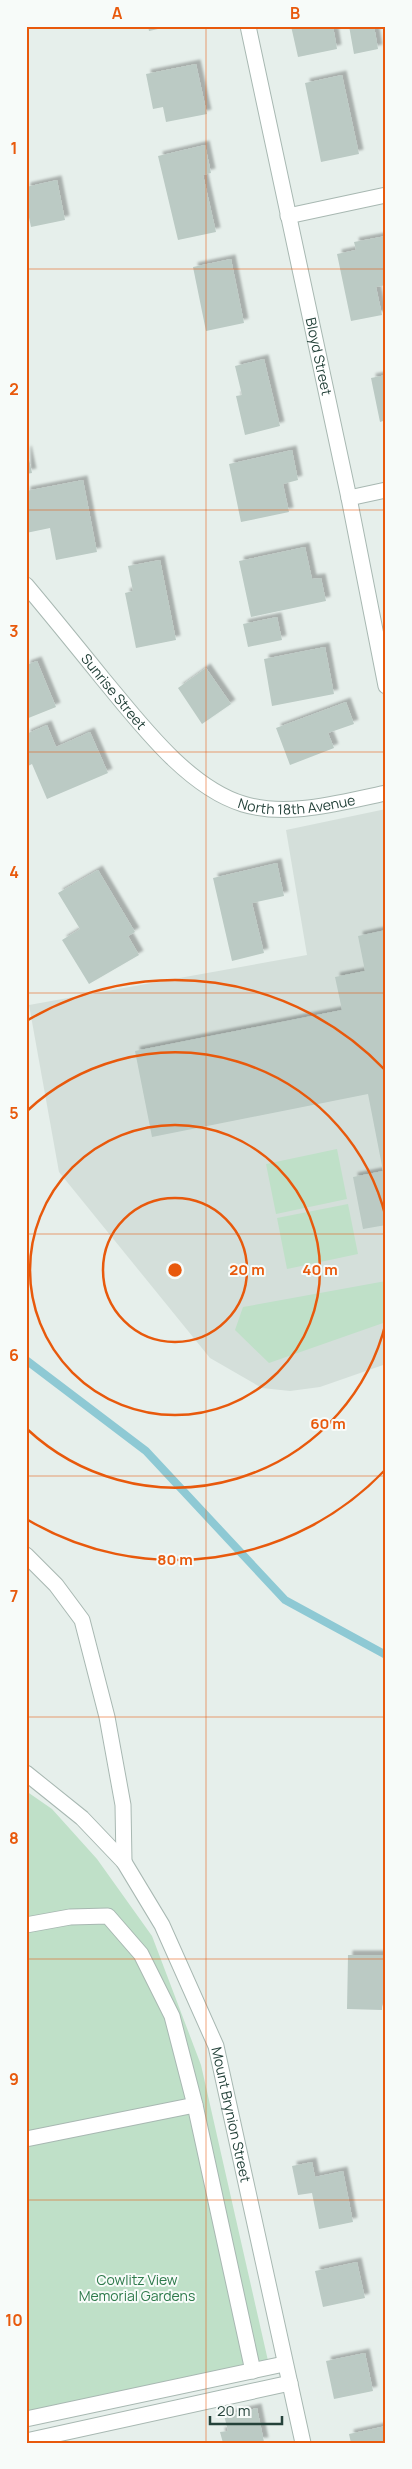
<svg xmlns="http://www.w3.org/2000/svg" width="412" height="2469" font-family="Manrope,sans-serif">
	<style>
		.built { fill: #d4dfda }
		.green { fill: #bfe0c8 }
		.lines { fill: none; stroke-linecap: round; stroke-linejoin: round }
		.stream { stroke: #8ec9d4; stroke-width: 8 }
		.building { fill: #bbcac4; filter: url(#shadow) }
		.minor-casing { stroke: #a8b8b2; stroke-width: 17 }
		.minor { stroke: #fff; stroke-width: 15 }
		.grid { fill: none; stroke: #e8590c; stroke-width: 1; stroke-opacity: 0.55 }
		.ring { fill: none; stroke: #e8590c; stroke-width: 2.5 }
		.labels { text-anchor: middle; stroke-width: 4; stroke-linejoin: round; paint-order: stroke }
		.street-label { font-size: 14px; fill: #24423a; stroke: #f7fbf9 }
		.park-label { font-size: 14px; fill: #2d7a4b; stroke: #f7fbf9 }
		.centre { fill: #e8590c; stroke: #f7fbf9; stroke-width: 2.5 }
		.ring-label { font-size: 15px; text-anchor: middle; font-weight: bold; fill: #e8590c; stroke: #f7fbf9; stroke-width: 4; stroke-linejoin: round; paint-order: stroke }
		.neatline { fill: none; stroke: #e8590c; stroke-width: 2 }
		.grid-label { font-size: 16px; text-anchor: middle; font-weight: bold; fill: #e8590c }
	</style>
	<defs>
		<filter id="shadow"><feDropShadow dx="4.5" dy="-4.5" stdDeviation="1" flood-color="#0004"/></filter>
	</defs>
	<rect width="100%" height="100%" fill="#e6efeb"/>
	<path class="built" d="M386,809V1364L320,1387L290,1391L262,1388L210,1358L59,1172L29,1005L307,955L286,830Z"/>
	<path class="green" d="M337,1149L347,1199L276,1214L266,1164Z
		M348,1204L358,1254L287,1269L277,1218Z
		M386,1281V1322L269,1363L235,1330L243,1307Z
		M26,1791L52,1809L97,1859L152,1936L201,2065L271,2374L26,2425Z"/>
	<g class="lines">
		<path class="stream" d="M26,1360L146,1451L285,1600L386,1655"/>
	</g>
	<path class="building" d="M148,26H167V27L149,31Z
		M291,26H333L337,49L298,57Z
		M349,26H374L378,49L354,54Z
		M196,64L207,114L166,122L163,107L153,109L146,74Z
		M342,75L359,154L321,162L305,83Z
		M205,145L211,173L203,175L216,232L178,240L158,156Z
		M57,180L65,220L31,227L26,203V187Z
		M386,236V285L376,287L382,315L351,321L337,254L356,250L354,242Z
		M231,259L244,323L206,331L193,267Z
		M264,359L280,426L245,435L236,396L242,395L235,366Z
		M386,375V420L380,422L371,378Z
		M27,450L32,473L26,474V451Z
		M292,450L298,480L283,484L289,512L241,522L229,464Z
		M83,480L97,552L56,560L50,528L26,533V491Z
		M305,547L312,579L321,578L326,601L251,617L239,561Z
		M160,560L176,640L136,648L125,593L133,591L128,566Z
		M277,617L282,640L248,647L243,624Z
		M325,647L334,694L272,706L264,659Z
		M37,661L56,707L26,719V665Z
		M206,668L231,704L202,724L178,688Z
		M346,702L354,724L328,733L334,748L290,765L276,728Z
		M47,725L56,747L90,732L108,773L47,799L32,764L26,767V734Z
		M277,863L284,896L252,903L264,953L232,961L213,878Z
		M98,870L135,932L128,936L139,955L89,984L62,940L80,929L58,893Z
		M386,930V1225L363,1229L353,1177L383,1171L368,1094L152,1137L135,1051L342,1010L335,977L365,971L358,936Z
		M348,1955H383L382,2010L347,2009Z
		M312,2162L315,2177L343,2171L353,2222L319,2229L312,2193L298,2195L292,2166Z
		M357,2262L365,2298L323,2307L315,2271Z
		M365,2353L373,2391L334,2399L326,2361Z
		M257,2408L264,2442L223,2443L220,2432L228,2431L224,2415Z
		M386,2426V2443H351L349,2434Z"/>
	<g class="lines">
		<defs>
			<g id="minor">
				<path id="s1" d="M248,26L349,498L386,686"/>
				<path d="M288,216L386,195"/>
				<path d="M349,498L386,490"/>
				<path id="s2" d="M26,585C52,616 78,648 103,679C139,722 187,787 243,804C289,818 341,802 386,793"/>
				<path d="M26,1555L56,1585L82,1620L107,1717L123,1805L124,1862"/>
				<path id="s3" d="M26,1773L82,1818L124,1862L162,1925L216,2046L303,2443"/>
				<path d="M26,1925L70,1917L108,1916L141,1954L172,2016L195,2105L253,2371"/>
				<path d="M26,2139L195,2105"/>
				<path d="M26,2419L284,2364"/>
				<path d="M26,2441L290,2383"/>
			</g>
		</defs>
		<use href="#minor" class="minor-casing"/>
		<use href="#minor" class="minor"/>
	</g>
	<path class="grid" d="M206,26V2443M26,269H386M26,510H386M26,752H386M26,993H386M26,1234H386M26,1476H386M26,1717H386M26,1959H386M26,2200H386"/>
	<g class="ring">
		<circle cx="175" cy="1270" r="72"/>
		<circle cx="175" cy="1270" r="145"/>
		<path d="M386 1322A217 217 0 0 1 27 1429M27 1111A217 217 0 0 1 386 1218"/>
		<path d="M385 1470A290 290 0 0 1 28 1520M28 1020A290 290 0 0 1 385 1070"/>
	</g>
	<g class="labels">
		<g class="street-label">
			<text dy="5" stroke="none"><textPath href="#s1" startOffset="338">Bloyd Street</textPath></text>
			<text dy="5" stroke="none"><textPath href="#s2" startOffset="138">Sunrise Street</textPath></text>
			<text dy="5" stroke="none"><textPath href="#s2" startOffset="366">North 18th Avenue</textPath></text>
			<text dy="5" stroke="none"><textPath href="#s3" startOffset="409">Mount Brynion Street</textPath></text>
		</g>
		<g class="park-label">
			<text x="137" y="2285">Cowlitz View<tspan x="137" dy="16">Memorial Gardens</tspan></text>
		</g>
	</g>
	<circle cx="175" cy="1270" r="8" class="centre"/>
	<g class="ring-label">
		<text x="247" y="1275">20 m</text>
		<text x="320" y="1275">40 m</text>
		<text x="328" y="1429">60 m</text>
		<text x="175" y="1565">80 m</text>
	</g>
	<rect width="412" height="2469" fill="none" stroke="#f7fbf9" stroke-width="55"/>
	<path d="M210 2416v8h72v-8" fill="none" stroke="#24423a" stroke-width="2.5"/>
	<text x="217" y="2416" font-size="15" fill="#24423a" stroke="#f7fbf9" stroke-width="4" paint-order="stroke">20 m</text>
	<rect x="28" y="28" width="356" height="2414" class="neatline"/>
	<g class="grid-label">
		<text x="117" y="19">A</text>
		<text x="295" y="19">B</text>
		<text x="14" y="154">1</text>
		<text x="14" y="395">2</text>
		<text x="14" y="637">3</text>
		<text x="14" y="878">4</text>
		<text x="14" y="1119">5</text>
		<text x="14" y="1361">6</text>
		<text x="14" y="1602">7</text>
		<text x="14" y="1844">8</text>
		<text x="14" y="2085">9</text>
		<text x="14" y="2326">10</text>
	</g>
</svg>
